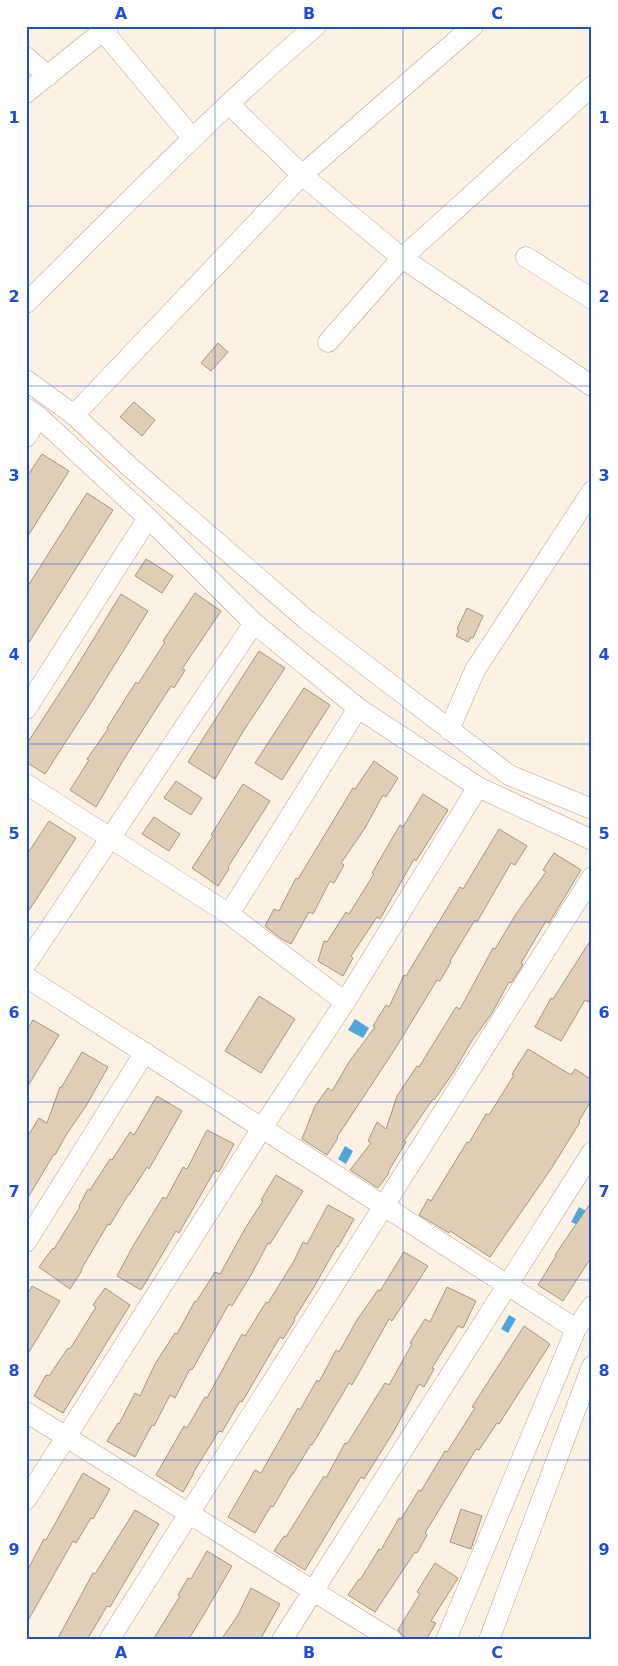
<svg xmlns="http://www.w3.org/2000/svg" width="618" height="1666" font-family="'DejaVu Sans',sans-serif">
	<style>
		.water { fill: #4fa6de }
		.building { fill: #e1ceb6; stroke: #a7957e }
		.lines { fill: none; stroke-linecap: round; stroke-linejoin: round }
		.minor-casing { stroke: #b5a38c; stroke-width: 21 }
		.minor { stroke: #fff; stroke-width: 20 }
		.grid { fill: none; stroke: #1d4ed8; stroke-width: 1; stroke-opacity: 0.55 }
		.neatline { fill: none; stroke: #1d4ed8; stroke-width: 2 }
		.grid-label { font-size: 16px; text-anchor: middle; font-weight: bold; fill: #1d4ed8 }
	</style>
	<rect width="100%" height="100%" fill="#fdf1e3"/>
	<path class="water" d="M355,1019L369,1028L363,1038L348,1030Z
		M345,1146L353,1151L346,1164L338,1159Z
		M579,1207L590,1213L578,1225L571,1222Z
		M509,1315L516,1319L508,1333L501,1329Z"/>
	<path class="building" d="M218,343L228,352L211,371L201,363Z
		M134,402L155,420L142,436L120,417Z
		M42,454L69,471L26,539V478Z
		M87,493L113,510L26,647V589Z
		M146,559L173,576L162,593L135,576Z
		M195,593L221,611L182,669L185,670L174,688L171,686L124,759L96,807L70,790L89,760L87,759L108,729L107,728L136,682L138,684L165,642L163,641Z
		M121,594L148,611L94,698L45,774L26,762V745L74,671Z
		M467,608L483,616L473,638L471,637L468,642L456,636L459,630L457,629Z
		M259,651L285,668L244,730L215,779L188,762Z
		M304,688L330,705L282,780L255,763Z
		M374,761L398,778L386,797L383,795L365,828L341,863L344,865L334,883L330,881L313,914L309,912L291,944L280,938L265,926L274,909L279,911L296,878L298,879L353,788L355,789Z
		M176,781L202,798L191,815L164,798Z
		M243,784L270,801L228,867L229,869L218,886L192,868L213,836L211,835Z
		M423,794L448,810L416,861L414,859L380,919L377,917L351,956L353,958L343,976L318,961L324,941L327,942L346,912L349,914L374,874L372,873L400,825L403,827Z
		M154,817L180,834L169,851L142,834Z
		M49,821L76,838L26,915V856Z
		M499,829L527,846L515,865L511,863L477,922L475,920L450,961L451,962L440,981L437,980L395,1049L337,1137L338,1138L327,1155L302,1139L315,1106L328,1088L332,1091L349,1062L375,1027L373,1026L386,1005L389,1007L404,975L406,976L460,887L463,889Z
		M554,853L581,870L549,923L546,921L521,963L523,964L522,966L511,983L509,982L492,1013L471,1042L453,1073L434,1100L433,1099L404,1141L406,1142L388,1172L389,1173L378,1188L350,1170L371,1143L368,1141L377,1122L386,1129L397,1096L417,1066L419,1067L456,1007L460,1009L493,948L495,949L516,914L546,872L543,870Z
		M592,938V995L588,1002L585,1000L561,1041L535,1027L551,998L553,999Z
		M259,996L295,1019L261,1073L225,1051Z
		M33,1020L59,1035L26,1089V1032Z
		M528,1049L571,1075L575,1069L592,1080V1099L579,1121L580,1122L551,1169L490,1257L450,1231L449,1233L419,1215L428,1199L431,1201L467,1142L469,1143L486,1114L489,1115L514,1075L512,1074Z
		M82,1052L108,1067L86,1106L66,1135L55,1155L54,1154L26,1201V1139L39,1118L47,1123L60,1087L61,1088Z
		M157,1096L182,1111L149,1169L147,1167L129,1195H128L110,1225L108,1224L82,1268L81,1272L70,1289L39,1267L53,1248L54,1249L80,1207L79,1206L88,1189L90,1190L110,1159L112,1160L130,1132L134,1135Z
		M207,1130L234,1144L219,1172L215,1170L179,1233L176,1231L141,1290L117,1276L133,1246L163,1197L166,1199L183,1167L187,1169Z
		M276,1175L303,1191L270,1244L268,1243L251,1275L232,1306L229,1304L192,1370L190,1369L175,1398L170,1395L154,1426L152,1425L135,1457L107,1441L118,1423L119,1424L135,1393L140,1396L155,1364L175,1333L177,1334L195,1301L196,1302L215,1272L220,1274L246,1227L263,1201L261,1200Z
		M592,1201V1256L563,1301L538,1285L556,1256L555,1255Z
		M328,1205L354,1219L338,1247L337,1246L314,1287L294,1319L295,1320L283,1339L280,1337L242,1402L240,1401L222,1432L219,1431L193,1473H194L183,1492L156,1475L184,1426L187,1428L205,1397L207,1398L242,1334L245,1336L266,1302L268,1303L294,1261L303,1242L307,1244Z
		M404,1252L428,1266L392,1321L389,1319L352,1385L349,1383L312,1445L311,1444L293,1474H292L273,1507L271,1506L255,1533L228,1517L255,1470L261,1473L298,1408L300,1410L317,1380L319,1382L336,1350L339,1352L357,1320L378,1290L380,1291Z
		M32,1286L60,1301L26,1357V1297Z
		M447,1287L476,1301L463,1328L458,1326L432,1368L434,1369L424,1387L419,1384L394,1431L364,1479L361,1477L305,1570L274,1551L284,1536L286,1537L324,1476L326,1478L345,1443L347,1444L385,1383L389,1385L412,1344L410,1343L425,1319L430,1322Z
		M105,1288L130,1305L63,1413L34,1396L46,1375L49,1376L68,1348L70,1349L96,1307L93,1305Z
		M524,1326L550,1344L499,1424L497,1423L479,1450L476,1449L425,1533L427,1535L417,1553L415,1552L375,1612L348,1595L359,1579L360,1580L379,1549L381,1550L399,1518L401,1519L419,1490L421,1491L445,1451L447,1452L475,1408L472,1407Z
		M83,1473L110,1489L93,1519L91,1518L76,1543L73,1541L26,1624V1573L44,1539L46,1540Z
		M461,1509L482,1516L471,1549L450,1542Z
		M135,1510L159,1524L110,1607L107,1606L87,1640H57L93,1573L95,1574Z
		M207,1551L232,1566L203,1616L188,1640H153L180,1596L178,1595L188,1578L191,1579Z
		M435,1563L458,1578L431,1621L436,1623L426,1640H410L403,1636L398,1630L420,1594L417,1592Z
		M251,1588L280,1604L260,1640H221L238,1615Z"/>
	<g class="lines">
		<defs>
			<path id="minor" d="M103,31L193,139
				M26,57L48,76
				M26,93L109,26
				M229,104L302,175L473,26
				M526,257L592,299
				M26,303C121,210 214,112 316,26
				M328,342L402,258L592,86
				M26,380L74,415L131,468L308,621L509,775L592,809
				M26,408L39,417L148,518L254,623L358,708L478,787L592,840
				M74,415L302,175L402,258L592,386
				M26,437L39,417
				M26,709L148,518
				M449,730L475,670L592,491
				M26,784L229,914L345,1002
				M229,914L358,708
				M26,964L254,623
				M26,977L576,1329
				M26,1242L145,1052
				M26,1412L392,1640
				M26,1500L262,1128L345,1002L478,787
				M109,1640L592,877
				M282,1640L592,1152
				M446,1640L576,1329L592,1306
				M489,1640L592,1366"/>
		</defs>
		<use href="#minor" class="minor-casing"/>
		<use href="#minor" class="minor"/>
	</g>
	<path class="grid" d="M215,26V1640M403,26V1640M26,206H592M26,386H592M26,564H592M26,744H592M26,922H592M26,1102H592M26,1280H592M26,1460H592"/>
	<rect width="618" height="1666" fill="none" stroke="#ffffff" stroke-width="55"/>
	<rect x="28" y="28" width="562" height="1610" class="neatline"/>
	<g class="grid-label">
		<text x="121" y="19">A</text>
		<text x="309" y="19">B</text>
		<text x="497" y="19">C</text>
		<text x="14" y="123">1</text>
		<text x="604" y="123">1</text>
		<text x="14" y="302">2</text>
		<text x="604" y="302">2</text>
		<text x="14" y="481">3</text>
		<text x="604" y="481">3</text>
		<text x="14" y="660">4</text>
		<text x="604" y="660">4</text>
		<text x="14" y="839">5</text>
		<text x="604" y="839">5</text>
		<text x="14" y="1018">6</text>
		<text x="604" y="1018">6</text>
		<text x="14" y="1197">7</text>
		<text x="604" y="1197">7</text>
		<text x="14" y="1376">8</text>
		<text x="604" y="1376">8</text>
		<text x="14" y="1555">9</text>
		<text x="604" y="1555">9</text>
		<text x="121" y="1658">A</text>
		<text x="309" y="1658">B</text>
		<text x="497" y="1658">C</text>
	</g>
</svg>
